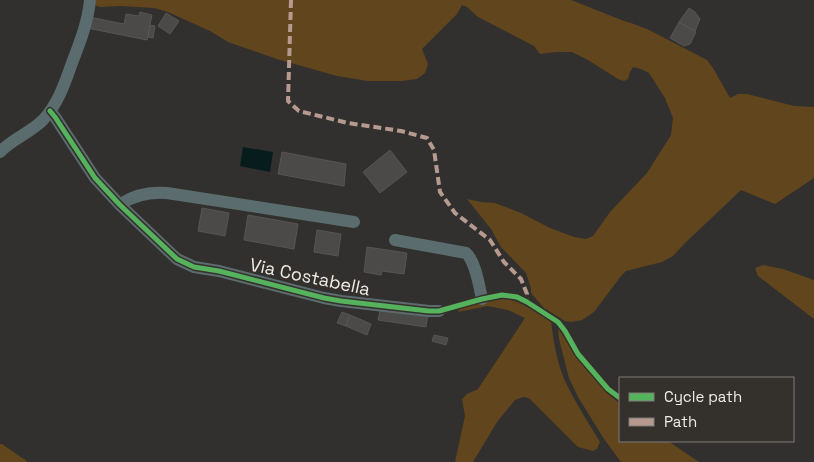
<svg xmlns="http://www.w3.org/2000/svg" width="814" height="462" font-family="'Space Grotesk',sans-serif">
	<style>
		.green { fill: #61451d }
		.water { fill: #061c1d }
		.building { fill: #4c4a48; stroke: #575553 }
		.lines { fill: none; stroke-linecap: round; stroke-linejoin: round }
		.minor { stroke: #5a6c6d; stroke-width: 12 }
		.quiet { stroke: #b69a8f; stroke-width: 4; stroke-dasharray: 8 4; stroke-linecap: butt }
		.cycleway-casing { stroke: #34302c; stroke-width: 8 }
		.cycleway { stroke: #56b35d; stroke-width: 5 }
		.labels { text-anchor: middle; stroke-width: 4; stroke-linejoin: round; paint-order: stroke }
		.street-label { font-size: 18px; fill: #eeece9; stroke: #34302c }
	</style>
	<rect width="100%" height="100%" fill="#32302e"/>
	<path class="green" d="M92,0H571L624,21L631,23L647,29L707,60L713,68L730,98L738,94H747L794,106L814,107V178L775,204L741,190L684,244L673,256L662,262L626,271L621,276L594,312L582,320L571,322L565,321L544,308L531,293V288L526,273L501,247L491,229L467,199L481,202L495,203L521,213L550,228L574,237L586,239L593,236L610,212L647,173L671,135L673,118L665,98L649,73L641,69L633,67L630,72L628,79L624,81L618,79L588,60L572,52H556L540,54L534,46L478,17L467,7L462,5L457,14L422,49L428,64L425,73L417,79L402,81H368L337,76L277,59L228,42L210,31L168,12L154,8L121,6L100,7L94,5Z
		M763,265L783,269L814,280V319L758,276L755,268Z
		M507,298L522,304L551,320C553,339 557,363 565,381C575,402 588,422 600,442L597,449L593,451L578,447L530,399L525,397L520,398L515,400L497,422L473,462H455L465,416L462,399L467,394L478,389L525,318L508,310L488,306L458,312L460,308L494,300Z
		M558,328L576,355L605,390L620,404V441H668L699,462H621L604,439L578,397L569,378L559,339Z
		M0,444H2L28,462H0Z"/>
	<path class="water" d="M243,147L273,152L270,172L240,166Z"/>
	<path class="building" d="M689,8L695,12L700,19L695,31L679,22Z
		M140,12L152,15L147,40L87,28L89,17L124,24L126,14L139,16Z
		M166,13L179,21L170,34L158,26Z
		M679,22L696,32L690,44L684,46L670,38Z
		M150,25L155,26L153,38L148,37Z
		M390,150L407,172L380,193L363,172Z
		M282,152L346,164L344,186L278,174Z
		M202,208L229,213L225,236L198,231Z
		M248,215L298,224L294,249L244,240Z
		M317,230L341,234L338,256L314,252Z
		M367,247L407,253L404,274L382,271L381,275L364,272Z
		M381,306L428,313L426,327L378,320Z
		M342,312L350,315L346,326L337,323Z
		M350,315L371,324L367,335L346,326Z
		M434,335L448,338L446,345L432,341Z"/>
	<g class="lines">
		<path class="minor" d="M50,111L55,117L95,178L120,205L177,259L194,267L219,271L324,298L341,301L429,311H439
			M0,152C12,139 30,133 43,120C58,104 65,83 72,63C80,42 88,22 90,0
			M120,205C133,195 150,192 167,193L354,222
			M395,240L466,253C476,262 479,286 482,299"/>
		<path class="quiet" d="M291,0L288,101L299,111L348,123L401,131L427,138L434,150L440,192L455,213L490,240L504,262L521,279L527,294V302"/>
		<defs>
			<path id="cycleway" d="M50,111L55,117L95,178L120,205L177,259L194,267L219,271L324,298L341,301L429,311H439L482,299L502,295L517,297L527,302L558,322L565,331L578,354L608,389L620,398"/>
		</defs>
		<use href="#cycleway" class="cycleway-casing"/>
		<use href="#cycleway" class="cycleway"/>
	</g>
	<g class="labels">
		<g class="street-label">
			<text transform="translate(310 277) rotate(12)" y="6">Via Costabella</text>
		</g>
	</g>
	<rect x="619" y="377" width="175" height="65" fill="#34302c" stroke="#7e7b78"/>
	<rect x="629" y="393" width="25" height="8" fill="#56b35d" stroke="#7e7b78"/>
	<text x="664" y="402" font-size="15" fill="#eeece9">Cycle path</text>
	<rect x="629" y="418" width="25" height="8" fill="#b69a8f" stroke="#7e7b78"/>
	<text x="664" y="427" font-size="15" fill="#eeece9">Path</text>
</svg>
